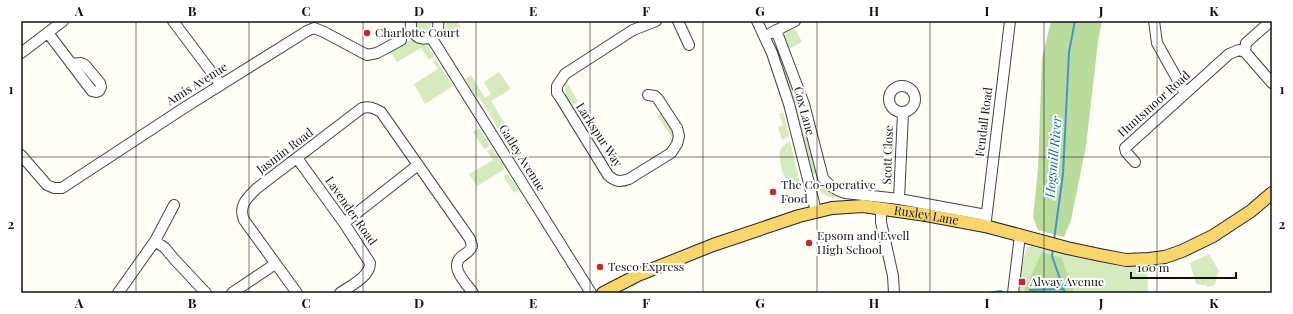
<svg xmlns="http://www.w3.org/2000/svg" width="1293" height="314" font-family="'Playfair Display',serif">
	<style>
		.green { fill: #d5ebbd }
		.forest { fill: #b9dc9c }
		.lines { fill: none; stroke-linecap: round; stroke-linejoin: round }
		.stream { stroke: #3f96cf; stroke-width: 2 }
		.minor-casing { stroke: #444; stroke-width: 12 }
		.major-casing { stroke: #222; stroke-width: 14 }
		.minor { stroke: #fff; stroke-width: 10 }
		.major { stroke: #f9d66b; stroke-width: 12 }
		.grid { fill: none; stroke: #111; stroke-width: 1; stroke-opacity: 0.55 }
		.poi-dot { fill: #c4262e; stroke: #fff; stroke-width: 1.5 }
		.labels { text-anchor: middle; stroke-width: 4; stroke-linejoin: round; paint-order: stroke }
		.poi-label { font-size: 12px; fill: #111; stroke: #fff; text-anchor: start }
		.street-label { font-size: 12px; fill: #111; stroke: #fff }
		.water-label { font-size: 13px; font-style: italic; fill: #1768a6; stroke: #fff }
		.neatline { fill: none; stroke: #111; stroke-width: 1.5 }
		.grid-label { font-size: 13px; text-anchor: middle; font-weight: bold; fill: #111 }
	</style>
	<rect width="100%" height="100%" fill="#fffdf5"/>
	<path class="green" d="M413,21H432C432,26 430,30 426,32L418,31Z
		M447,21H457L461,27L442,39Z
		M791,25L794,30H796L802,42L789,49L783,35L785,30Z
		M411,40L427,45L434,56L429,60L421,48L397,62L390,51L406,42Z
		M779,46L799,102L817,172L815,174H812L795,105L774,48Z
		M436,60L453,86L425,104L414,84L438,69L433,62Z
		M499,72L511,89L491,101L507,127L499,132L494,121L480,99L476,96L465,79L471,75L485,98L491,94L484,82Z
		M567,82L578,102L573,105C568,98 562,91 567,82Z
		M783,112L789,136L782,140L778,127L783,125L779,114Z
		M660,114L663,115L675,131L674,140L657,116Z
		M479,128L490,146L484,149L473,132Z
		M510,132L525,157L517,161L502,137Z
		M790,141L800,184C785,186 781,171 780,159C780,157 779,152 780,150C782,146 787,143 790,141Z
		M492,148L505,169L477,186L469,174L493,160L487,151Z
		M508,174L519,190L514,193L503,176Z
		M825,187L847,197C836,197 824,200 819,188Z
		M1030,246L1123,267H1147L1148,293H1017L1025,253L1027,248Z
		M1209,254L1219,271L1215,284L1213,286L1207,287L1206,285H1200L1196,284L1190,263Z"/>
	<path class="forest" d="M1051,21H1102L1098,42L1086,146L1071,220L1064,237L1038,230L1033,217L1038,170L1042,58Z
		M1042,252L1062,258L1074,293H1023Z"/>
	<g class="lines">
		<path class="stream" d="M1054,240L1063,174L1069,52L1075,21
			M1053,249L1052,256L1065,293
			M1030,290L1063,289
			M987,293L1001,291"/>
		<defs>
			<path id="minor" d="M173,21L221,85
				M411,21C408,45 442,44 438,21
				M678,21L689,45
				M757,21L772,53L789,104L816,211
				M1154,21L1157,43L1185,93
				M1271,21L1246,43L1245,52L1272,83
				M776,30L804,104L823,178C829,186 835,190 845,193L899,199L986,215
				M48,33L92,91L96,92L99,91L101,87L100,83L85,65L81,63L71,64
				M771,33L795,21
				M431,37L591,293
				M21,53L63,21
				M889 99a13 13 0 1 1 26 0a13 13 0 1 1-26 0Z
				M648,95L655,96L658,99L677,128L679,136L677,144L671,153L629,179C620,182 615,182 608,175L560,97L557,93V86L565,74L633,30L656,21
				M21,155L47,185L54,188H62L187,106L307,31L314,28L324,32L367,55L377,53L401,40
				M297,158L344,223L370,263C370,277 350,286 340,293
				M1135,162L1126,152L1125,148L1229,54L1239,50L1245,52
				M899,199L903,113
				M881,208V222L893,276L894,293
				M986,220L1010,21
				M344,223L418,165
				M155,241L165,248L175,260L206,293
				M118,293L155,241L174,205
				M232,293L275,264
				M297,293L244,220C238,206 247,198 256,189L362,108C369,106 374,108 381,112L470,239L472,246C469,254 464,253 459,259C451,270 468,285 473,293
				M1013,293L1020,235"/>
			<g id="major">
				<path id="s1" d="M603,293L638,275L713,245L799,216L832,208L863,206L926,215L985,226L1067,248L1100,255L1126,260L1149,259L1165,257L1182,251L1213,236L1251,211L1272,193"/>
			</g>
		</defs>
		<use href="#minor" class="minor-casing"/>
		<use href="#major" class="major-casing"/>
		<use href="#minor" class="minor"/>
		<use href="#major" class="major"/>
	</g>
	<path class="grid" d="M136,21V293M249,21V293M363,21V293M476,21V293M590,21V293M703,21V293M817,21V293M930,21V293M1044,21V293M1157,21V293M21,157H1272"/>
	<g class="poi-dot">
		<circle cx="367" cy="33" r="4"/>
		<circle cx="773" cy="192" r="4"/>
		<circle cx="809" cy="243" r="4"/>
		<circle cx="600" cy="267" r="4"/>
		<rect x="1018" y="278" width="8" height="8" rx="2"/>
	</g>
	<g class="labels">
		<g class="poi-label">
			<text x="375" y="37">Charlotte Court</text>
			<text x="781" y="189">The Co-operative<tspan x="781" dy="14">Food</tspan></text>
			<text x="817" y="240">Epsom and Ewell<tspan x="817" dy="14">High School</tspan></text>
			<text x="608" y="271">Tesco Express</text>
			<text x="1030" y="286">Alway Avenue</text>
		</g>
		<g class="street-label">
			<text transform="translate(197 84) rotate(-32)" y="4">Amis Avenue</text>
			<text transform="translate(1154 104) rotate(-42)" y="4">Huntsmoor Road</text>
			<text transform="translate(804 111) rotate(75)" y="4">Cox Lane</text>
			<text transform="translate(984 122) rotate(-83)" y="4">Fendall Road</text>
			<text transform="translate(599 135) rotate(57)" y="4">Larkspur Way</text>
			<text transform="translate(285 151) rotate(-37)" y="4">Jasmin Road</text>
			<text transform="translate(888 155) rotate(-88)" y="4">Scott Close</text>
			<text transform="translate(522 158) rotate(58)" y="4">Gatley Avenue</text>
			<text transform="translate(351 211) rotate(55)" y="4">Lavender Road</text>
			<text dy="4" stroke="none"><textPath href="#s1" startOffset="340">Ruxley Lane</textPath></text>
		</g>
		<g class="water-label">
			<text transform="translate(1053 157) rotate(-85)" y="5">Hogsmill River</text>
		</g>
	</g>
	<rect width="1293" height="314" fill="none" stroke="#ffffff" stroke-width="44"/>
	<path d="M1131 272v6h105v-6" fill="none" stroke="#111111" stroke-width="2"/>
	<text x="1137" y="272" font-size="12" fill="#111111" stroke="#ffffff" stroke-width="3" paint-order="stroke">100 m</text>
	<rect x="22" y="22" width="1249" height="270" class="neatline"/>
	<g class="grid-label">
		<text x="79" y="16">A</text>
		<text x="192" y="16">B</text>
		<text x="306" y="16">C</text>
		<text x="419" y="16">D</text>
		<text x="533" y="16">E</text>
		<text x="646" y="16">F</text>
		<text x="760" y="16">G</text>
		<text x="874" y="16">H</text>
		<text x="987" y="16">I</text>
		<text x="1101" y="16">J</text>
		<text x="1214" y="16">K</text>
		<text x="11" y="94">1</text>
		<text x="1282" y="94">1</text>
		<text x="11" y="229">2</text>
		<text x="1282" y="229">2</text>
		<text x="79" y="308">A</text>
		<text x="192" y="308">B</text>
		<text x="306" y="308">C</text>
		<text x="419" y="308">D</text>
		<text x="533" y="308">E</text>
		<text x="646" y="308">F</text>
		<text x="760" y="308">G</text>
		<text x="874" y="308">H</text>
		<text x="987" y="308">I</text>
		<text x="1101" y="308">J</text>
		<text x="1214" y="308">K</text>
	</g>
</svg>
